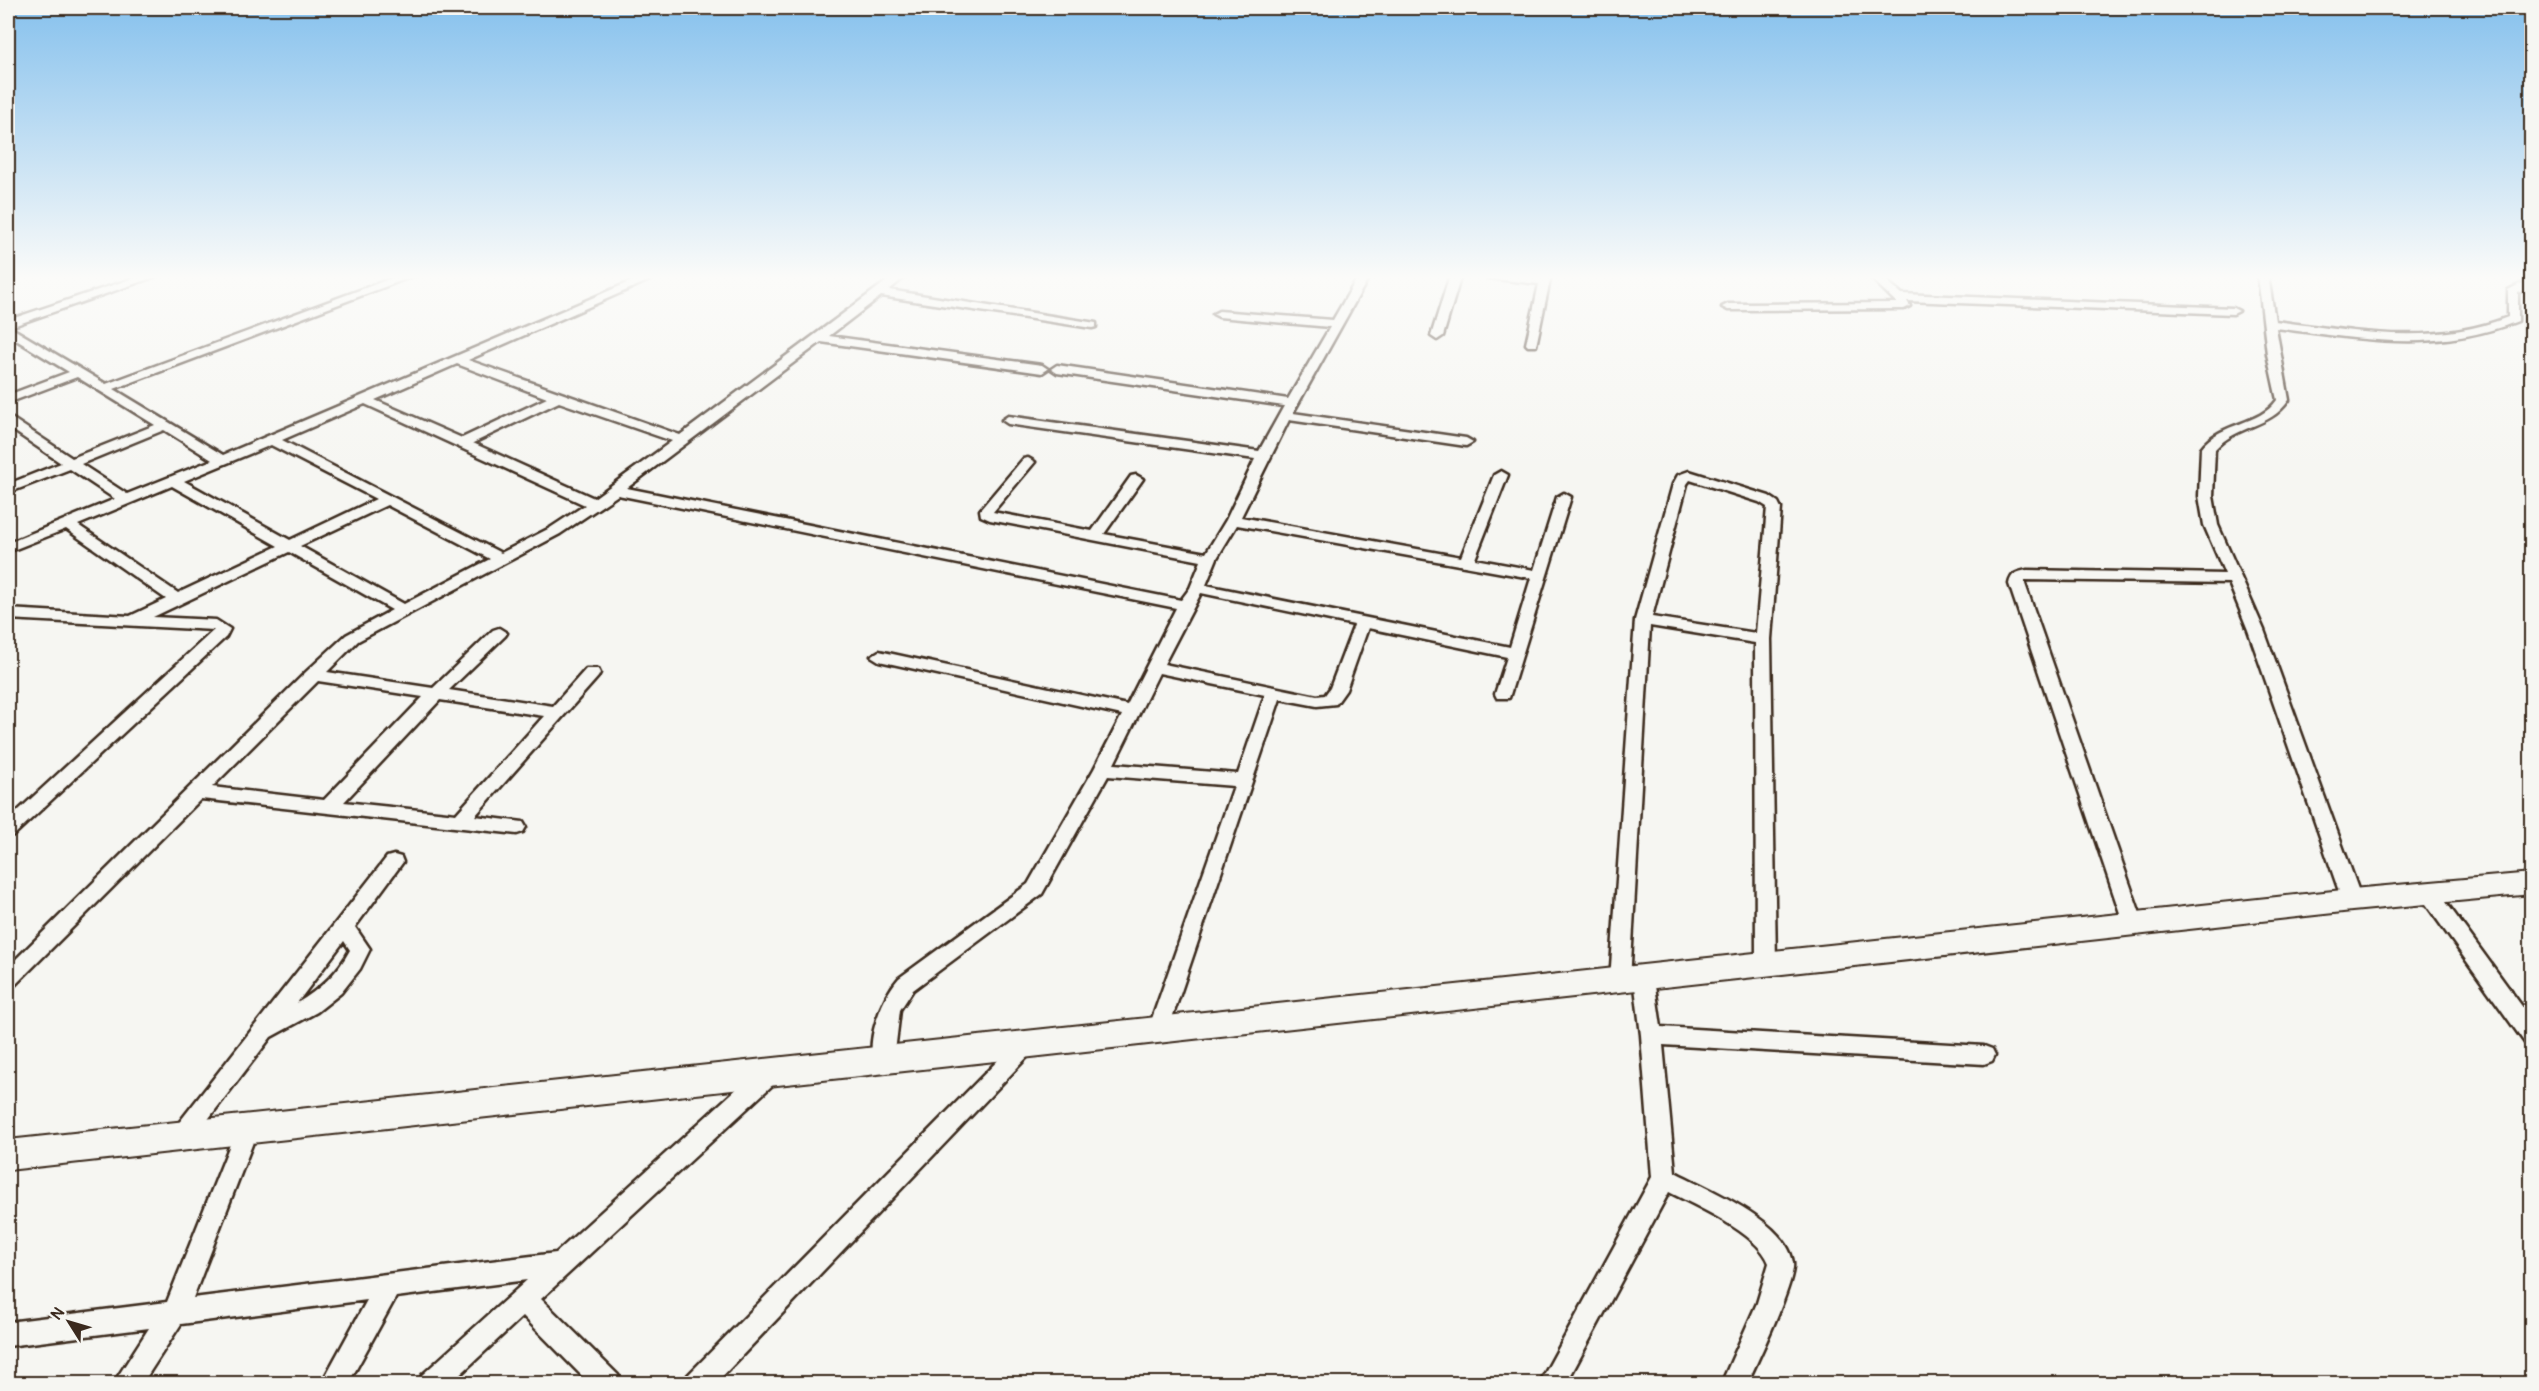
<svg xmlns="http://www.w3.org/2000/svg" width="2539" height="1391" font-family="Pangolin,sans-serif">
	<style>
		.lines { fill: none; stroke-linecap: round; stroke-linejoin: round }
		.minor-casing { stroke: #3b2a1e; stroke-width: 5 }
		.secondary-casing { stroke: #3b2a1e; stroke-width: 4 }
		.minor { fill: #f6f6f2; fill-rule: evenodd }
		.secondary { fill: #f6f6f2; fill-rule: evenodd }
	</style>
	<rect width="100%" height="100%" fill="#f6f6f2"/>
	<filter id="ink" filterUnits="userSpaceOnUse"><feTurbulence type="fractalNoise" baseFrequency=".0167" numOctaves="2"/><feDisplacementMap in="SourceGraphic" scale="12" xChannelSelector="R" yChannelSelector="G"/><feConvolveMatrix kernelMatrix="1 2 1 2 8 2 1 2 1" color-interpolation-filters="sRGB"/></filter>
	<g filter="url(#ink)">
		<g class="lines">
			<defs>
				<path id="minor" d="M143,275H160L10,327L106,384L400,275H416L114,389L223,455L646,275H661L468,360L680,435L895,275H907L889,290L1096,323V327L1092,328L881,296L829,336L1042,365L1048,369L1042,373L821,342L627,488L1181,600L1190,588L1201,561L990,520L981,516L980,510L1023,459L1028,458L1035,462L993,512L1092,531L1131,476L1136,475L1143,479L1104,534L1206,553L1226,520L1255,459L1008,424L1002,420L1008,416L1259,451L1284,406L1057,373L1051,369L1057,365L1288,399L1330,327L1219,317L1213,314L1219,311L1333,320L1359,275H1370L1293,413L1466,438L1473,442L1466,446L1289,420L1241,517L1461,557L1494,475L1501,471L1508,475L1475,559L1534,570L1557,497L1564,493L1571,497L1509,698H1497L1495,694L1507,657L1368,628L1346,690L1336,704L1317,706L1280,699L1168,1030L1165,1036L1158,1039L1151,1036L1148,1030L1234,786L1108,776L1042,894L913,990L900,1010L894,1060L891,1066L883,1069L875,1066C864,1043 882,997 899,978L1028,884L1094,769L1122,715L879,661L871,656L879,651L1127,705L1176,608L618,495L560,534L358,641L327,672L433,688L493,630L499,628L507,633L505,636L449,690L553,706L586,669H598L600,673L598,677L475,816L523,822L526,827L523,832L517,834L201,799L15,985L8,987V967L307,671L346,635L392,610L289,552L153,617L216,620L230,629L226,637L14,835L8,837V820L214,630L8,619V609L130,616L166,599L66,529L8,552V543L115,499L70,469L8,493V484L61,463L8,427V418L13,419L72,458L155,425L77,377L8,403V395L69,372L8,335V320ZM457,364L547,398L462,438L375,400ZM559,402L672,441L594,498L473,443ZM365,404L585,505L550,528L501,553L282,440ZM164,430L212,460L127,494L81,464ZM271,445L376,499L290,540L184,481ZM172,486L278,546L178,593L78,525ZM387,505L490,559L404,604L300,546ZM1237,525L1531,578L1510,647L1206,585L1217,558ZM1201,593L1354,625L1330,688L1325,695L1317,696L1164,664ZM1159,673L1265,695L1238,774L1114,764ZM318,681L423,697L324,800L212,787ZM440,700L544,716L456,814L344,802Z
					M1450,275H1461L1443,336L1437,340L1431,336Z
					M1482,275H1551L1536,346H1528L1526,344L1539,284L1487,278Z
					M1868,275H1880L1902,294L2233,308L2239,311L2233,314L1907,301L1910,306L1904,309L1728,310L1722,307L1728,304L1897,303Z
					M2258,275H2268L2275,321C2353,331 2432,347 2508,317V290L2520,284L2532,282V288L2518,293V321C2435,354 2362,339 2276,328L2289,400C2269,429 2238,424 2215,449L2213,496L2218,525L2264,630L2362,900L2359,905L2352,907L2345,905L2342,900L2248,630L2229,583L2025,580V584L2144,925L2141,930L2134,933L2127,930L2124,925L2009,584C2011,573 2017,572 2027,570L2225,574L2204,525L2199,496L2201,448C2222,421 2259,426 2277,400L2267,354Z
					M1689,471L1769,496L1778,502L1781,508L1771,639L1776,965L1773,971L1766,973L1759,971L1756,965L1755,643L1650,626L1630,981L1627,987L1620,989L1613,987L1610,981L1635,620L1673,484L1678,475ZM1690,480L1759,502L1767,507L1756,633L1652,617L1687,484Z
					M394,855L401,857L403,862L355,927L370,949L360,969L341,993L317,1012L271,1037L190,1143L182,1146L174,1143L171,1136L174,1129L387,857ZM344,941L350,950C338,973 319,990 297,1003Z
					M2428,885L2435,887L2532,1020V1046L2525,1043L2421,897L2418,892L2421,887Z
					M1644,971L1651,973L1654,979L1661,1027L1984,1046L1992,1049L1995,1055L1992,1061L1984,1064L1663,1045L1675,1172C1708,1189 1787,1221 1793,1263C1796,1281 1757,1362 1747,1384H1721L1757,1303L1769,1263C1758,1233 1696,1206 1669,1192L1566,1384H1539L1652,1177L1641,1035L1634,979L1637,973Z
					M1026,1036L1033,1039L1037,1045L1033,1051L715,1384H684L688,1375L1019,1039Z
					M771,1063L779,1065L782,1072L779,1079L541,1299L618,1375L622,1384H590L523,1316L450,1384H418L422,1375L527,1280L396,1297L348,1384H321L367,1300L181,1324L142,1384H113L149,1328L8,1346V1322L167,1302L239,1122L247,1119L255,1122L258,1129L193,1298L556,1253L763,1065Z"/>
				<path id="secondary" d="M2532,873V894L2352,911L8,1170V1140L2352,889Z"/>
			</defs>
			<use href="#minor" class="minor-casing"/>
			<use href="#secondary" class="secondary-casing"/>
			<use href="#minor" class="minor"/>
			<use href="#secondary" class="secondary"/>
		</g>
	</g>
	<linearGradient id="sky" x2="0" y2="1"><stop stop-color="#86c1ed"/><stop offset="0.59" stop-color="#fbfbf9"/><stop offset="1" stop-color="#fbfbf9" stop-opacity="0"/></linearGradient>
	<rect width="2539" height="470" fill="url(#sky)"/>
	<rect width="2539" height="1391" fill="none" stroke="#f6f6f2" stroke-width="30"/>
	<rect x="15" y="15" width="2509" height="1361" fill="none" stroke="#3b2a1e" stroke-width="2" filter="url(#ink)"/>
	<g transform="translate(69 1322) rotate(307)" stroke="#f6f6f2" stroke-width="4.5" paint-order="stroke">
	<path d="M0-4.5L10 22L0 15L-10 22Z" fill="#3b2a1e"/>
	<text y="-9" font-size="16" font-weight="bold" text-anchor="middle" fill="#3b2a1e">N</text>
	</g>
</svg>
